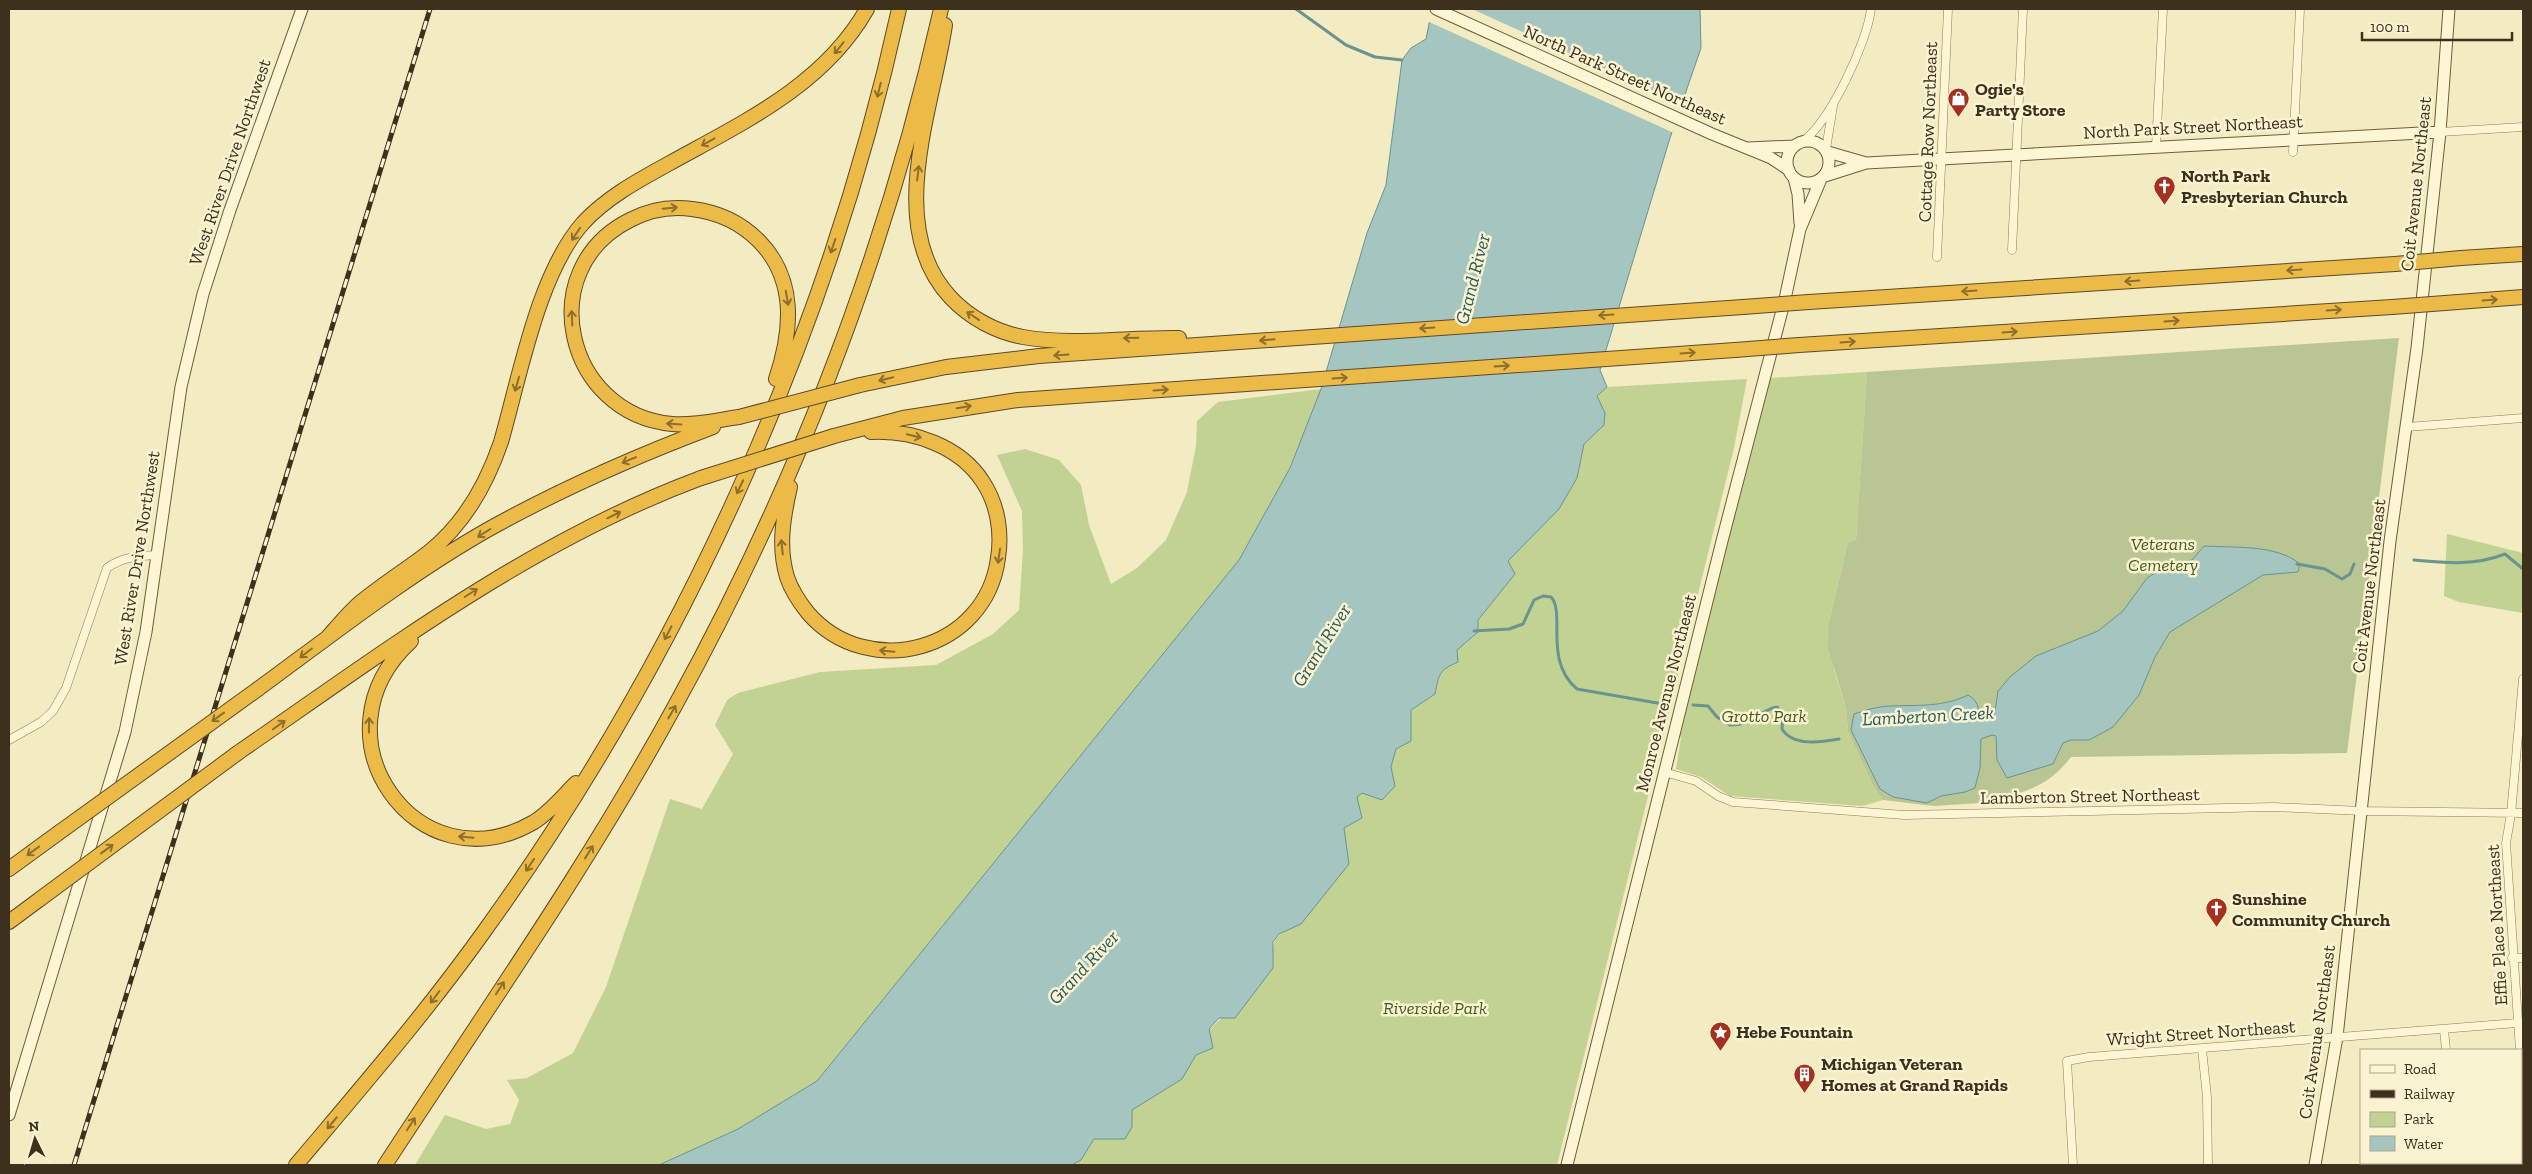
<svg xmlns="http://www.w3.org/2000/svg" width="2532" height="1174" font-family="'Zilla Slab',serif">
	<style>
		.green { fill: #c2d293 }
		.cemetery { fill: #b9c693 }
		.water { fill: #a4c5c0; stroke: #699490 }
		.pier { fill: #f3ebc1 }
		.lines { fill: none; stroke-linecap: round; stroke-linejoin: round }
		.stream { stroke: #699490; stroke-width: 3 }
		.minor-casing { stroke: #8f7c56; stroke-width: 9 }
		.secondary-casing { stroke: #705d39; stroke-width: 13 }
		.motorway-casing { stroke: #5c492b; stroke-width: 16 }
		.minor { stroke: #fdf6d5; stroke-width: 8 }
		.secondary { stroke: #fdf6d5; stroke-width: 11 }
		.motorway { stroke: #ecbb47; stroke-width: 14 }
		.rail-casing { stroke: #3d301c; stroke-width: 5 }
		.rail { stroke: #f9f3d1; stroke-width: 3; stroke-dasharray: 9; stroke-linecap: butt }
		.motorway-bridge-casing { stroke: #5c492b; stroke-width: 16; stroke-linecap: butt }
		.motorway-bridge { stroke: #ecbb47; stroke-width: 14 }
		.oneway { stroke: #8c6f2f }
		.labels { text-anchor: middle; stroke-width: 5; stroke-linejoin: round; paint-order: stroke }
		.street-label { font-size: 18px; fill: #3d301c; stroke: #f9f3d1 }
		.poi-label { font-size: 18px; font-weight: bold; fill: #3d301c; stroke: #f9f3d1; text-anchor: start }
		.park-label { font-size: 18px; font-style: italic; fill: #445b20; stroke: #f9f3d1 }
		.water-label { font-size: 19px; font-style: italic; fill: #295a5e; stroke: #f9f3d1 }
	</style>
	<rect width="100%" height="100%" fill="#f3ebc1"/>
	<path class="green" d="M1867,372L1856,540L1848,542L1829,622L1834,670L1846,708L1848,731L1873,786L1883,800L1862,806L1730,796L1701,777L1676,769L1681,738L1678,731L1770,378Z
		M1747,379L1734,448L1557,1165H1072L1081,1160L1094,1139L1132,1127V1110L1182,1079L1196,1055L1213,1048L1209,1030L1273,968C1273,936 1272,937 1301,924L1357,797L1391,767L1396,749L1411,741V710L1435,694C1439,675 1438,670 1458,662L1457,650L1478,632V620L1515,574L1508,561L1559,509L1577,478L1584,444L1604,425L1605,413L1597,396L1607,387Z
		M1321,389L1290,468L1239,560L817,1081L738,1129L659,1165H415L445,1115L486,1129L510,1124L519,1100L507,1080L527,1078L573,1053L606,987L670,799L702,809L733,754L715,725L727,700L738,693L820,672L936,665L993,634L1019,610L1023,550L1022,511L997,455L1025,449L1059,460L1081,485L1089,525L1111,584L1137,568L1166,540L1187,492L1196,446L1197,421L1218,402Z
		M2447,534L2523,553V613L2459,602L2444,596Z"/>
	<path class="cemetery" d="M2399,338L2347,753L2071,757C2052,782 2027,795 1996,796L1995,802L1934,806L1883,800L1873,786L1848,731L1846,708L1828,648L1829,622L1848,542L1856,540L1867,372Z"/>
	<path class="water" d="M1432,9H1700L1701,48L1670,138L1600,370L1607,387L1597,396L1605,413L1604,425L1584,444L1577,478L1559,509L1508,561L1515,574L1478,620V632L1457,650L1458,662C1439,670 1439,674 1435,694L1411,710V741L1396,749L1391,767L1395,786L1382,800L1362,793L1357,797L1362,818L1344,828L1349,864L1301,924L1279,934L1273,942V968L1235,1018H1219L1209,1029L1213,1048L1196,1055L1182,1079L1132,1110V1127L1125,1139H1094L1081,1160L1072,1165H659L738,1129L817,1081L1239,560L1290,468L1321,389L1367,233L1386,185L1402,60L1411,48L1426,39Z
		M2204,546C2234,548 2276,544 2300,564L2298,572L2263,575L2170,632L2155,657L2139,695L2113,727L2089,740H2071L2063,743L2053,764L2007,778L1997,760L1996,736L1992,735L1981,739L1980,768L1975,788L1965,792L1941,796L1927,803L1893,797L1880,789L1851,730L1854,714C1866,710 1879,706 1892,706C1919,705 1944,707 1968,695C1978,701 1979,707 1979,718H1994L1998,691L2011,676L2036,656L2098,631L2123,611L2147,578L2169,564L2192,560Z"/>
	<path class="pier" d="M1430,9H1472L1684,105L1674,133L1427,21Z"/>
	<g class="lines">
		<path class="stream" d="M1296,9L1346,45L1375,57L1402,60
			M2414,560C2446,563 2474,566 2505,554L2523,569
			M2297,564L2325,569L2342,579L2350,574L2354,564
			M1474,631L1509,629L1523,624L1534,600L1543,596L1551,597C1566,613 1543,660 1577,689L1663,704
			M1693,705L1708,706L1717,717L1730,725C1752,726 1759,710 1777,707L1783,714L1782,729C1793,747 1822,742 1839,739"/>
		<defs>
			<path id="minor" d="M2440,132L2523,127
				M1802,142C1830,122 1867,43 1871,9
				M2156,147L2163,9
				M1826,149L1833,106
				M2293,152L2300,9
				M2012,250L2023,9
				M1937,257L1948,9
				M2407,427L2523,418
				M9,740L41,722L53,711L66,688L107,568C122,557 138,556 157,555
				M1664,772L1696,781L1718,796L1733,802L1904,815L2274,807L2362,811L2523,813
				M2512,958H2523
				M2444,1030L2446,1050
				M2202,1049L2207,1097L2208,1165
				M2520,1050L2506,843L2511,814L2523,679
				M2521,1064L2523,1091
				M2456,1163V1165
				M2073,1165L2067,1061L2089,1057L2517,1023"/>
			<path id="secondary" d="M1436,9L1712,134L1771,158L1789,170
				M1787 162a21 21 0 1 1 42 0a21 21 0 1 1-42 0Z
				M1748,148L1794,146
				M1828,152L1866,163
				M1825,176L1866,163L2440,132
				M1794,178L1798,194L1800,223
				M9,1115L125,732L146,632L181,387L203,294L230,210L302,9
				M1567,1165L1722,541L1785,299L1800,229L1821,179
				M2315,1165L2337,1037L2390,541L2417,348L2440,132L2449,9"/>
			<path id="motorway" d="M945,25C932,111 884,227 951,298C970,318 996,332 1023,337C1072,346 1129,337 1179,338
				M2461,258L2523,254
				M1809,302L2395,264
				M2458,302L2523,297
				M1799,345L2392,307
				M860,385L946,367L1039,356L1743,307
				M739,417C717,420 694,426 672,424C565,414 532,269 630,220C649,210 670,206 692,209C718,212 740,222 759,241C797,280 792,331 776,379
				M834,436L903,418L1018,400L1735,350
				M790,487C783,518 778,547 787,577C791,589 800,603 808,613C868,682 986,651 998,558C1002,533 998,505 983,482C960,446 913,430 871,432
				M327,638C338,626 349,612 361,602C383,584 407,569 429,552C464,524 487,483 501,442C520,376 538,274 583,223C607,197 639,180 670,163C744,122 824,85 867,9
				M411,641C308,735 417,890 534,822C550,812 562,797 576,783
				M258,689C333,634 408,575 489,529C561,489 636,456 713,427
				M239,752C387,650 531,541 701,478
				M9,869L57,834
				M9,922L40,899
				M296,1165C360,1089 425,1014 483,933C680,660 827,338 899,9
				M385,1165C484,1013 589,864 676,704C796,486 886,252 941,9"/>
		</defs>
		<use href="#minor" class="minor-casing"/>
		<use href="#secondary" class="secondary-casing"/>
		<use href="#motorway" class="motorway-casing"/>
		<use href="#minor" class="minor"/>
		<use href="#secondary" class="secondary"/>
		<use href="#motorway" class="motorway"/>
		<defs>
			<path id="rail" d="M74,1165L430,9"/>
		</defs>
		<use href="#rail" class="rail-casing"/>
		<use href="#rail" class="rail"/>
		<defs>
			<path id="motorway-bridge" d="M2395,264L2461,258
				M1743,307L1809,302
				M2392,307L2458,302
				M1735,350L1799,345
				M739,417L860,385
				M701,478L834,436
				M57,834L258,689
				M40,899L239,752"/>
		</defs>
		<use href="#motorway-bridge" class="motorway-bridge-casing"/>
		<use href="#motorway-bridge" class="motorway-bridge"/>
	</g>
	<defs><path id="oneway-shaft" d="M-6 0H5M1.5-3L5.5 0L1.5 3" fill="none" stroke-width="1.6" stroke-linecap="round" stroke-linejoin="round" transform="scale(1.25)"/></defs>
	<g class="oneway">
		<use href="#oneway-shaft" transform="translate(839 48) rotate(129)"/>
		<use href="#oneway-shaft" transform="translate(879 90) rotate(104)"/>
		<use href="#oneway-shaft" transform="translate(708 142) rotate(151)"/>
		<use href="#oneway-shaft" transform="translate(918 173) rotate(-83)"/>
		<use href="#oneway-shaft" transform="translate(670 208) rotate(-5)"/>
		<use href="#oneway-shaft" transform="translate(576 234) rotate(124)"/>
		<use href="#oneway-shaft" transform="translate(833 246) rotate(109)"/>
		<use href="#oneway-shaft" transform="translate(2294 270) rotate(176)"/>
		<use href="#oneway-shaft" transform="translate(2132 281) rotate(176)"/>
		<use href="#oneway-shaft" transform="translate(1969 291) rotate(176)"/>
		<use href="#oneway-shaft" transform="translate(787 298) rotate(80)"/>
		<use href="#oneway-shaft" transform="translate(2490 300) rotate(-4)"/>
		<use href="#oneway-shaft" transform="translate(2334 310) rotate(-4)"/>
		<use href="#oneway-shaft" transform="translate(1606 315) rotate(176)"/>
		<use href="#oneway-shaft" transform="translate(973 316) rotate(-146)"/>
		<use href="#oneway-shaft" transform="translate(572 318) rotate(-92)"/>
		<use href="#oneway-shaft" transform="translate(2172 321) rotate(-4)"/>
		<use href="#oneway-shaft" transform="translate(1427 328) rotate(176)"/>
		<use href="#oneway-shaft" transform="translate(2010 332) rotate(-4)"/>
		<use href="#oneway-shaft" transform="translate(1131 338) rotate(179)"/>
		<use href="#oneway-shaft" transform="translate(1267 340) rotate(175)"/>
		<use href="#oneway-shaft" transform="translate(1848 342) rotate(-4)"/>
		<use href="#oneway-shaft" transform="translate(1688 353) rotate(-4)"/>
		<use href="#oneway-shaft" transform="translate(1061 355) rotate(176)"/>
		<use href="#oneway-shaft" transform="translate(1502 366) rotate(-4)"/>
		<use href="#oneway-shaft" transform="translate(1340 378) rotate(-4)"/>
		<use href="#oneway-shaft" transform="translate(886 379) rotate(167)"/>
		<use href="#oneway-shaft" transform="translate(517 384) rotate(106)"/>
		<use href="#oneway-shaft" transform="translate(1161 390) rotate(-4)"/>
		<use href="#oneway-shaft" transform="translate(964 407) rotate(-9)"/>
		<use href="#oneway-shaft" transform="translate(674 424) rotate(-176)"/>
		<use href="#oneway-shaft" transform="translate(914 436) rotate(14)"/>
		<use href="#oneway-shaft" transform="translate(629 460) rotate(157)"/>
		<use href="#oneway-shaft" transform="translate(740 487) rotate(115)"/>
		<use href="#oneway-shaft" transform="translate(614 515) rotate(-26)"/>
		<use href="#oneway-shaft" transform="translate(484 533) rotate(148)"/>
		<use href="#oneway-shaft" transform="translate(782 547) rotate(-96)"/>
		<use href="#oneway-shaft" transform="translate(999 556) rotate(98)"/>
		<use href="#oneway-shaft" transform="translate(471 593) rotate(-32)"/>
		<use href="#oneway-shaft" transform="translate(668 633) rotate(118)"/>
		<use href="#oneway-shaft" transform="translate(887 651) rotate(-175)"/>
		<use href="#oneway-shaft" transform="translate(306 653) rotate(143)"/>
		<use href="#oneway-shaft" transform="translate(672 712) rotate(-60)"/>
		<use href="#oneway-shaft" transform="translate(218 717) rotate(144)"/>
		<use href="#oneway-shaft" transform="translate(279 725) rotate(-35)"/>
		<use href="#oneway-shaft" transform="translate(369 725) rotate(-89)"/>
		<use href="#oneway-shaft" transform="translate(466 837) rotate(-175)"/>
		<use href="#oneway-shaft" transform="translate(107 849) rotate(-36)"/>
		<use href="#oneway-shaft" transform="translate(33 851) rotate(144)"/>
		<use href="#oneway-shaft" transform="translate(589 852) rotate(-58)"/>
		<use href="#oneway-shaft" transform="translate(530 865) rotate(124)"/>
		<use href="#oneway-shaft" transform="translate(500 988) rotate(-57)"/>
		<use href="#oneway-shaft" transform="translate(435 997) rotate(127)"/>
		<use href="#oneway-shaft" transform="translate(332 1123) rotate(130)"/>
		<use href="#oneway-shaft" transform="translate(411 1124) rotate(-57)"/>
	</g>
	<defs>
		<symbol id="shop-pin" viewBox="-11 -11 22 30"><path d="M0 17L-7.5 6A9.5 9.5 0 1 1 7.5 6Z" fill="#a5301f" stroke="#f9f3d1"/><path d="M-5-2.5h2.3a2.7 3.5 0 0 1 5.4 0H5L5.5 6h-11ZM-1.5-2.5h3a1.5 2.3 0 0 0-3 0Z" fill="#fff"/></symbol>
		<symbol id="church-pin" viewBox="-11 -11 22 30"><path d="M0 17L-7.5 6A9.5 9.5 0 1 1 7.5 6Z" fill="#a5301f" stroke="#f9f3d1"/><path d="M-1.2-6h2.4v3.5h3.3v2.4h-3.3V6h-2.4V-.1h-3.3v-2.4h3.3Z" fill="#fff"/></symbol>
		<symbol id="sight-pin" viewBox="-11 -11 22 30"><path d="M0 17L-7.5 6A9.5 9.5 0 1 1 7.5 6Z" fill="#a5301f" stroke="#f9f3d1"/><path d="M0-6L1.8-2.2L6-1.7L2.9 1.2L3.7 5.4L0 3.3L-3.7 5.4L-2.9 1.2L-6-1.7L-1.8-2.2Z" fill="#fff"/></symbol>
		<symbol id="building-pin" viewBox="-11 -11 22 30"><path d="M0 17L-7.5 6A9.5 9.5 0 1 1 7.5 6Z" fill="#a5301f" stroke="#f9f3d1"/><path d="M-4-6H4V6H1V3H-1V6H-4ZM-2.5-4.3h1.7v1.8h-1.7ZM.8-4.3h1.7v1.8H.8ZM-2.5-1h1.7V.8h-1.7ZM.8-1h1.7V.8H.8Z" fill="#fff"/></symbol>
	</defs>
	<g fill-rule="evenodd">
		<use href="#shop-pin" x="1946" y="86" width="25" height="34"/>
		<use href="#church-pin" x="2152" y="174" width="25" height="34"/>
		<use href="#church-pin" x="2204" y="896" width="25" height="34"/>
		<use href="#sight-pin" x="1708" y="1020" width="25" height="34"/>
		<use href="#building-pin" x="1792" y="1062" width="25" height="34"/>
	</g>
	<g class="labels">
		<g class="street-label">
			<text transform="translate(1625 75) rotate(24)" y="6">North Park Street Northeast</text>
			<text transform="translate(2193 127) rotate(-3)" y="6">North Park Street Northeast</text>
			<text transform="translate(1928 132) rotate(-88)" y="6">Cottage Row Northeast</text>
			<text transform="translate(230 162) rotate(-71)" y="6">West River Drive Northwest</text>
			<text transform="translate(2416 184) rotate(-84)" y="6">Coit Avenue Northeast</text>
			<text transform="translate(137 558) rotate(-81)" y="6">West River Drive Northwest</text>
			<text transform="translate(2369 586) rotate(-83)" y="6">Coit Avenue Northeast</text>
			<text transform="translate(1666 693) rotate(-76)" y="6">Monroe Avenue Northeast</text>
			<text transform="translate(2090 796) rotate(-1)" y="6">Lamberton Street Northeast</text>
			<text transform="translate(2497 925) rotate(-93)" y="6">Effie Place Northeast</text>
			<text transform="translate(2317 1032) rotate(-82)" y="6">Coit Avenue Northeast</text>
			<text transform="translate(2201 1033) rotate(-4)" y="6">Wright Street Northeast</text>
		</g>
		<g class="poi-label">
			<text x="1975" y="95">Ogie's<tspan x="1975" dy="21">Party Store</tspan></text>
			<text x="2181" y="182">North Park<tspan x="2181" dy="21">Presbyterian Church</tspan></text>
			<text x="2232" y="905">Sunshine<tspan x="2232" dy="21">Community Church</tspan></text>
			<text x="1736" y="1038">Hebe Fountain</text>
			<text x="1821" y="1070">Michigan Veteran<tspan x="1821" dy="21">Homes at Grand Rapids</tspan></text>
		</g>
		<g class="park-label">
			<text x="2163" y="550">Veterans<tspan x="2163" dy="21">Cemetery</tspan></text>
			<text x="1764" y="722">Grotto Park</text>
			<text x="1435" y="1014">Riverside Park</text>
		</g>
		<g class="water-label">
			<text transform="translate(1472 279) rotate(-76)" y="7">Grand River</text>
			<text transform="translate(1321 645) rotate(-58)" y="7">Grand River</text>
			<text transform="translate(1928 715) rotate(-3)" y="7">Lamberton Creek</text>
			<text transform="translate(1083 967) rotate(-47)" y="7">Grand River</text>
		</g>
	</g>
	<rect width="2532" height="1174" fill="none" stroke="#3d301c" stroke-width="20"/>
	<rect x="2360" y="1049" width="162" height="115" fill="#f9f3d1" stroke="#aea589"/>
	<rect x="2370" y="1065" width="25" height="8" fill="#fdf6d5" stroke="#aea589"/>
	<text x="2404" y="1074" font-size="15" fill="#3d301c">Road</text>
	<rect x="2370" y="1090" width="25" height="8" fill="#3d301c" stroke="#aea589"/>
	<text x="2404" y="1099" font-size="15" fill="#3d301c">Railway</text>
	<rect x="2370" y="1112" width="25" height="15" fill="#c2d293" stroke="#aea589"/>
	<text x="2404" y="1124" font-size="15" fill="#3d301c">Park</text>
	<rect x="2370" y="1136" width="25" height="15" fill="#a4c5c0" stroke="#aea589"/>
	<text x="2404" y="1149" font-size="15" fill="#3d301c">Water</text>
	<g transform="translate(35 1139) rotate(355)" stroke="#f9f3d1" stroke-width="4" paint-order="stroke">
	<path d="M0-4L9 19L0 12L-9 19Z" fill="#3d301c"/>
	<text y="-8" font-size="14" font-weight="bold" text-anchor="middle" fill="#3d301c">N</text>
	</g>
	<path d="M2362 32v8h150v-8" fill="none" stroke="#3d301c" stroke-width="2.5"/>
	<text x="2370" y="32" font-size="15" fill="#3d301c" stroke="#f9f3d1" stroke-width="4" paint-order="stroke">100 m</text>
</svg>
